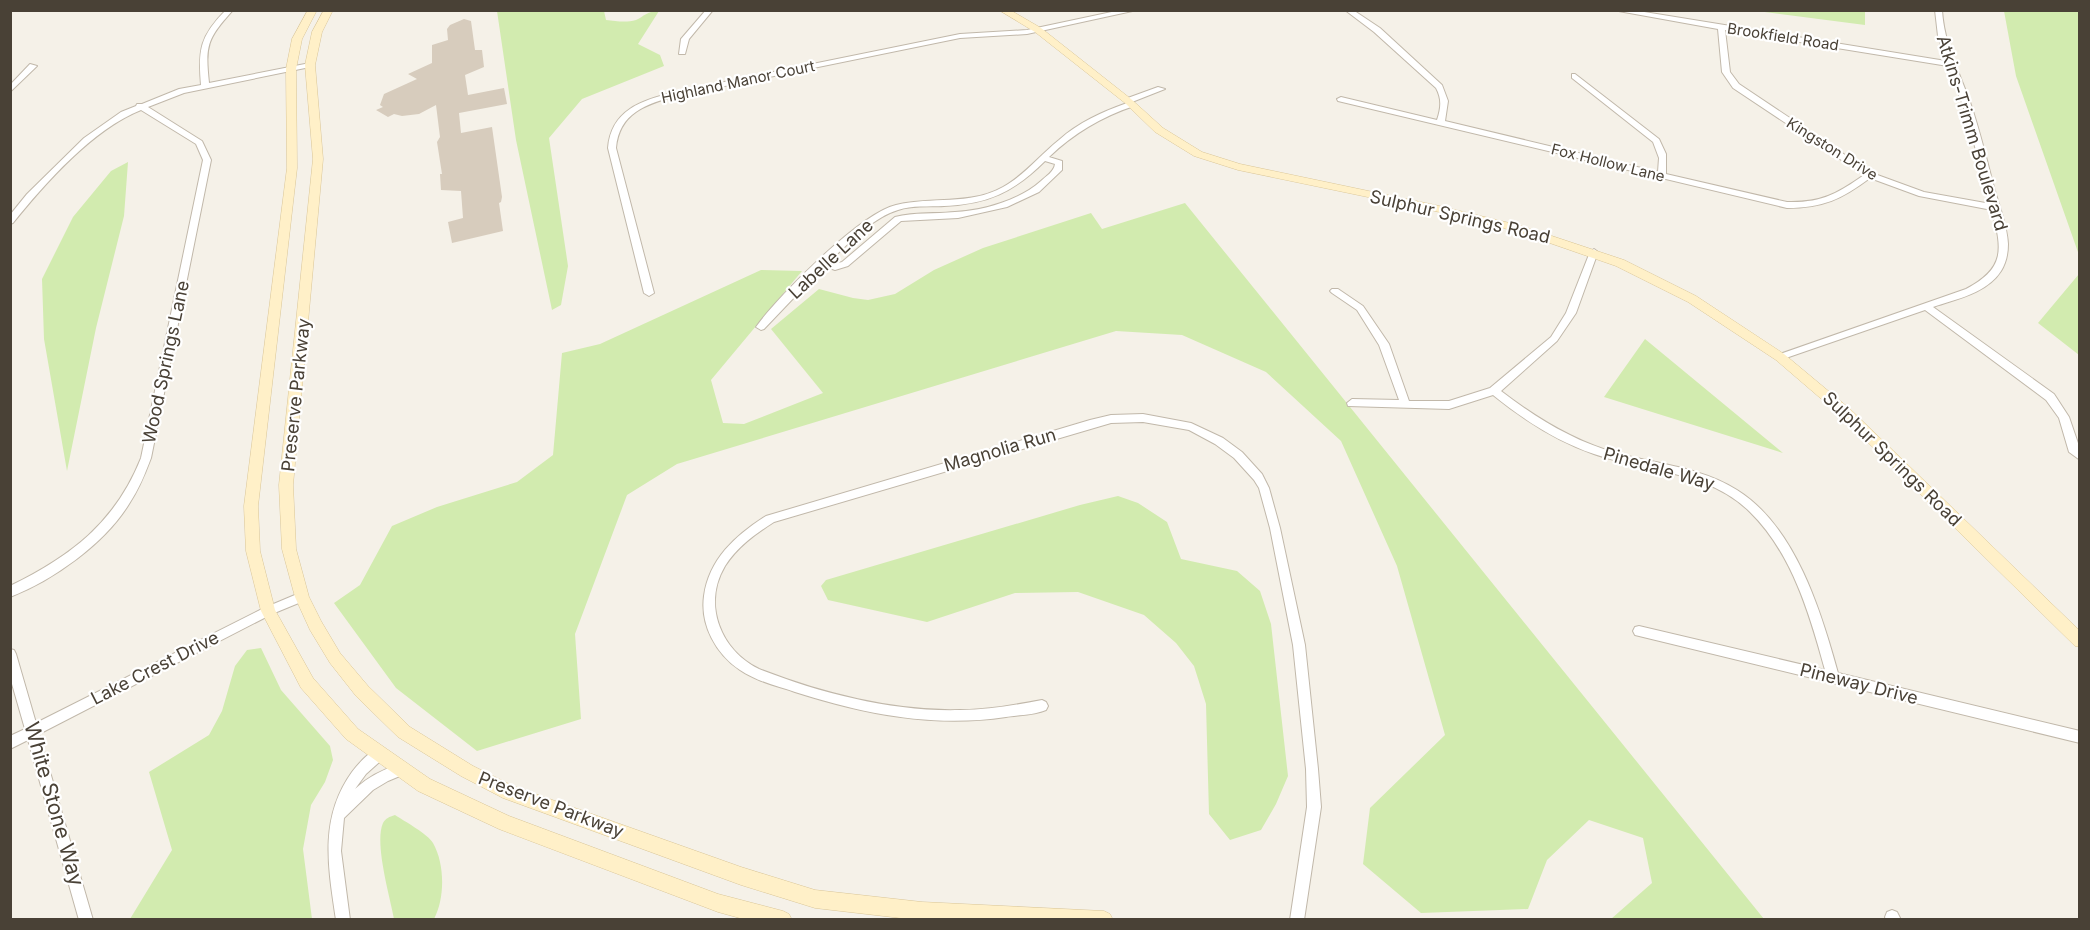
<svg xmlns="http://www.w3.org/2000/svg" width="2090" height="930" font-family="Inter,sans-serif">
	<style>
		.green { fill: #d2ebaf }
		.building { fill: #d7ccbd }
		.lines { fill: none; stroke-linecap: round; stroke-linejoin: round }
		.street-casing { stroke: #c1b8aa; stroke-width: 2 }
		.secondary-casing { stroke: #dac698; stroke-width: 1 }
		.street { fill: #fff; fill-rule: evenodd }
		.secondary { fill: #fff0c8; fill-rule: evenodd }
		.labels { text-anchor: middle; stroke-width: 4.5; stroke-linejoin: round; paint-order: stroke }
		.far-street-label { font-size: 15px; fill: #494136; stroke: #fff }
		.street-label { font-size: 18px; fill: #494136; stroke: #fff }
		.near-street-label { font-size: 21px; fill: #494136; stroke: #fff }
	</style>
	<rect width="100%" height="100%" fill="#f5f1e8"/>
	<path class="green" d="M497,11H604L606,20C616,21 626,23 636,20C644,16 649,10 659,11L638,44L660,55L664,66L582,99L549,138L568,266L561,305L552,310L516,140Z
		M1757,11H1865V25Z
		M2004,11H2079V255L2016,76Z
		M128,162L124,216L96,328L67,471L44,339L42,279L73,217L111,171Z
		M1185,203L1764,919H1611L1652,883L1643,838L1589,820L1547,860L1528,909L1421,913L1363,864L1370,808L1445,735L1397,566L1341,441L1266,372L1182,335L1116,331L677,464L627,495L575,634L581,719L477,751L396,688L334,603L360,585L392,526L437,507L517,482L553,455L562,353L600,344L761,270L802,271L711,380L723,423L744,424L823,393L771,329L819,289L853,298L868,300L895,294L934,270L983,248L1091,213L1102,229Z
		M2079,274V355L2038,323Z
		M1645,339L1783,453L1604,397Z
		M1118,496L1138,503L1167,522L1181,559L1237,571L1260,591L1271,624L1288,776L1276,804L1261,830L1230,840L1209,814L1206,704L1194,666L1176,643L1144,615L1078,592L1015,593L927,622L828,600L821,586L826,580L1080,505Z
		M261,648L281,690L330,746L333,760L325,782L311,805L303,849L312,919H130L172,850L149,772L209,735L222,711L235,666L247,650Z
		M395,815C404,821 428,834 433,843C445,864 445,898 434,919H394C390,897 374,843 383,823C386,818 389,817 395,815Z"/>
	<path class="building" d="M464,19L471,21L475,50H482L484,67L465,75L468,95L504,88L507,104L459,113L461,133L492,127L502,197L501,202L499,203L503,231L452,243L448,222L463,218L461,191L441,190L440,174H442L437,142L440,137L436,105L419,114L402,116L394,114L388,117L376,110L383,107L380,105L384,94L417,79L408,74L432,63V45L448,40L447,29L450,25Z"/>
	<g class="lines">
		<defs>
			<path id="street" d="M226,10H233C207,39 205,45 209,83L310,63L314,65L310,67L184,93L148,107L202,141L211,160L151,458C145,474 139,489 129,504C105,543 54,580 10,597V586C71,556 115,523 141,458L203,160L196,144L141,110C93,129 45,183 13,223L10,224V215L27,194L84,138L121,112L136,106L137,104H142L179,89L201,85C198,50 200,36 226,10Z
				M706,10H713L689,39L685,54H679L681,39Z
				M1121,10H1137L1027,34L960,38L676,96C646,104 619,113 616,148L654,293L649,296L644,293L608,148C611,110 642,100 675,92L960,34L1027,30Z
				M1345,10H1353L1380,28L1442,85L1448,101L1445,121L1658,172L1659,158L1653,142L1572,78V74H1575L1659,139L1666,154V174L1787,202C1821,203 1837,194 1864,175L1733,88L1722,72L1718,29L1613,10H1632L1946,61L1938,36L1935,10H1942C1944,44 1959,71 1970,102C1980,131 1987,161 1995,191C2000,208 2007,226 2008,244C2008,254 2006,263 2001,271C1987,293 1957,299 1933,307L2054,394L2069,417L2080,449V460L2069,452L2059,418L2046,400L1925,310L1783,359H1777L1775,357L1777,355L1966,289C2006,268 2002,249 1992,210L1919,196L1870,178C1842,199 1823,208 1787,208L1338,101L1337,99L1341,97L1437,120C1441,108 1442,99 1436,88L1374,32ZM1725,30L1948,66L1965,111L1991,204L1924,192L1872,173L1739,84L1730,72Z
				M30,64L37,66L10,92V85Z
				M1158,87L1165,89L1132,102L1135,104L1134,106C1101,117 1074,133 1049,157L1062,161V170L1039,192L1007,207L958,218L901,221L848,266L835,270L824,266L764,329L761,330L756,327C778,296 861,213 896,205C932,196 969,206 1003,187C1025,175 1040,155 1059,140C1079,122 1102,112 1127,103L1124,101L1125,99ZM1045,161L1055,164C1054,172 1046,176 1041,181C1020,200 982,211 955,212C935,214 914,212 895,217L842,262L835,264L829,262C849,243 872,218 898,210C912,205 929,207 944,206C988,204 1014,192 1045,161Z
				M1594,249L1598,252L1576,313L1557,341L1501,391C1536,418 1573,441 1616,453C1656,464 1701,467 1737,490C1795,526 1821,611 1838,673L2080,731V743L1635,635L1633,631L1635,627L1639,626L1825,670C1810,615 1792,553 1750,512C1710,471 1645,472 1594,454C1556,441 1524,420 1493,395L1449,409L1348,406L1347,403L1352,399L1399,400L1379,345L1357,310L1332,293L1330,291L1332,289H1338L1363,306L1389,344L1409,401H1449L1490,388L1551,337L1566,313L1590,252Z
				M1143,414L1191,423L1223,438L1242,452L1262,474L1269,488L1280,528L1305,645L1318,769L1321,807L1304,920H1290L1307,807L1306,769L1293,645L1270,528L1259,488L1254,480L1234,458L1215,444L1189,430L1143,422L1111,423L774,522C755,534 737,547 725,566C702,605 721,650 759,669C820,693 894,712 960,710C988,710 1015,705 1042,700L1046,702L1048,706L1046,710C1034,715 1019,715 1006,717C933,728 864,714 795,692C777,686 756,681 740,670C716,654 700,625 704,596C709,559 736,535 766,516L1090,420L1111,415Z
				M302,592L306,594L308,597L306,600L272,614L39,734L93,920H79L28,740L10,749V736L25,729L10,677V649L14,650L16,654L36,723L264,608Z
				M380,747L385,749L386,753L385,757L366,774L355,789C369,776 384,769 402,763L407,765L408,769L407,773L388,781L373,790L344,818L341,851L350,920H336C328,867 319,818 352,772C359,763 370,751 380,747Z
				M1892,910L1897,912L1901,920H1886L1885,917L1887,912Z"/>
			<path id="secondary" d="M308,10H317L302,39L296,69L297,168L258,506L260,551L275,610L313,678L358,729L430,779L509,816L718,894L783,911L789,914L792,920H747L718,912L499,829L418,791L346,739L301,688L261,611L246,551L244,506L287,168L286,69L292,39Z
				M324,10H333L322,32L315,65L323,159L293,485L296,549L309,597L321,621L340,653L368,686L410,727L473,766L513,786L741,867L815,890L922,902L1104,911L1110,914L1113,920H918L815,908L741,885L503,798L461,776L398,737L356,696L330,663L310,630L295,597L282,549L279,485L313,159L305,65L312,32Z
				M999,10H1010L1041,28L1131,99L1163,128L1202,152L1240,164L1435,205L1522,226L1624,260L1696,296L1784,354L1850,409L2080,631V647L2075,646L1840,415L1776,360L1688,302L1616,266L1515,231L1435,211L1238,170L1194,156L1155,132L1125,103L1035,32Z"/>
		</defs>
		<use href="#street" class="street-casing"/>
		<use href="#secondary" class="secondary-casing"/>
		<use href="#street" class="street"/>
		<use href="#secondary" class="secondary"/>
	</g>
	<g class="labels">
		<g class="far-street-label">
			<text transform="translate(1783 37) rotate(9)" y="5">Brookfield Road</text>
			<text transform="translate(738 82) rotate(-12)" y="5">Highland Manor Court</text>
			<text transform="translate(1832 149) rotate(32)" y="5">Kingston Drive</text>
			<text transform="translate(1608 163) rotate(14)" y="5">Fox Hollow Lane</text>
		</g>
		<g class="street-label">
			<text transform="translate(1972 133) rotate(73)" y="6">Atkins-Trimm Boulevard</text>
			<text transform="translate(1460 217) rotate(13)" y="6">Sulphur Springs Road</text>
			<text transform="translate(831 259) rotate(-43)" y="6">Labelle Lane</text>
			<text transform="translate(166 362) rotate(-78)" y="6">Wood Springs Lane</text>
			<text transform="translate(296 395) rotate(-84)" y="6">Preserve Parkway</text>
			<text transform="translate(1000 450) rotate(-16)" y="6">Magnolia Run</text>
			<text transform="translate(1892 459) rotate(44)" y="6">Sulphur Springs Road</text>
			<text transform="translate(1659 469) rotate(16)" y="6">Pinedale Way</text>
			<text transform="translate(155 668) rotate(-27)" y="6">Lake Crest Drive</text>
			<text transform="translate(1859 684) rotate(14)" y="6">Pineway Drive</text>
			<text transform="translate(551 805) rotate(21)" y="6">Preserve Parkway</text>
		</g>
		<g class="near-street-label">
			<text transform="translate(54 804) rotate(74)" y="7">White Stone Way</text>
		</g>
	</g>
	<rect width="2090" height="930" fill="none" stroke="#494136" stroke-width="24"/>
</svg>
